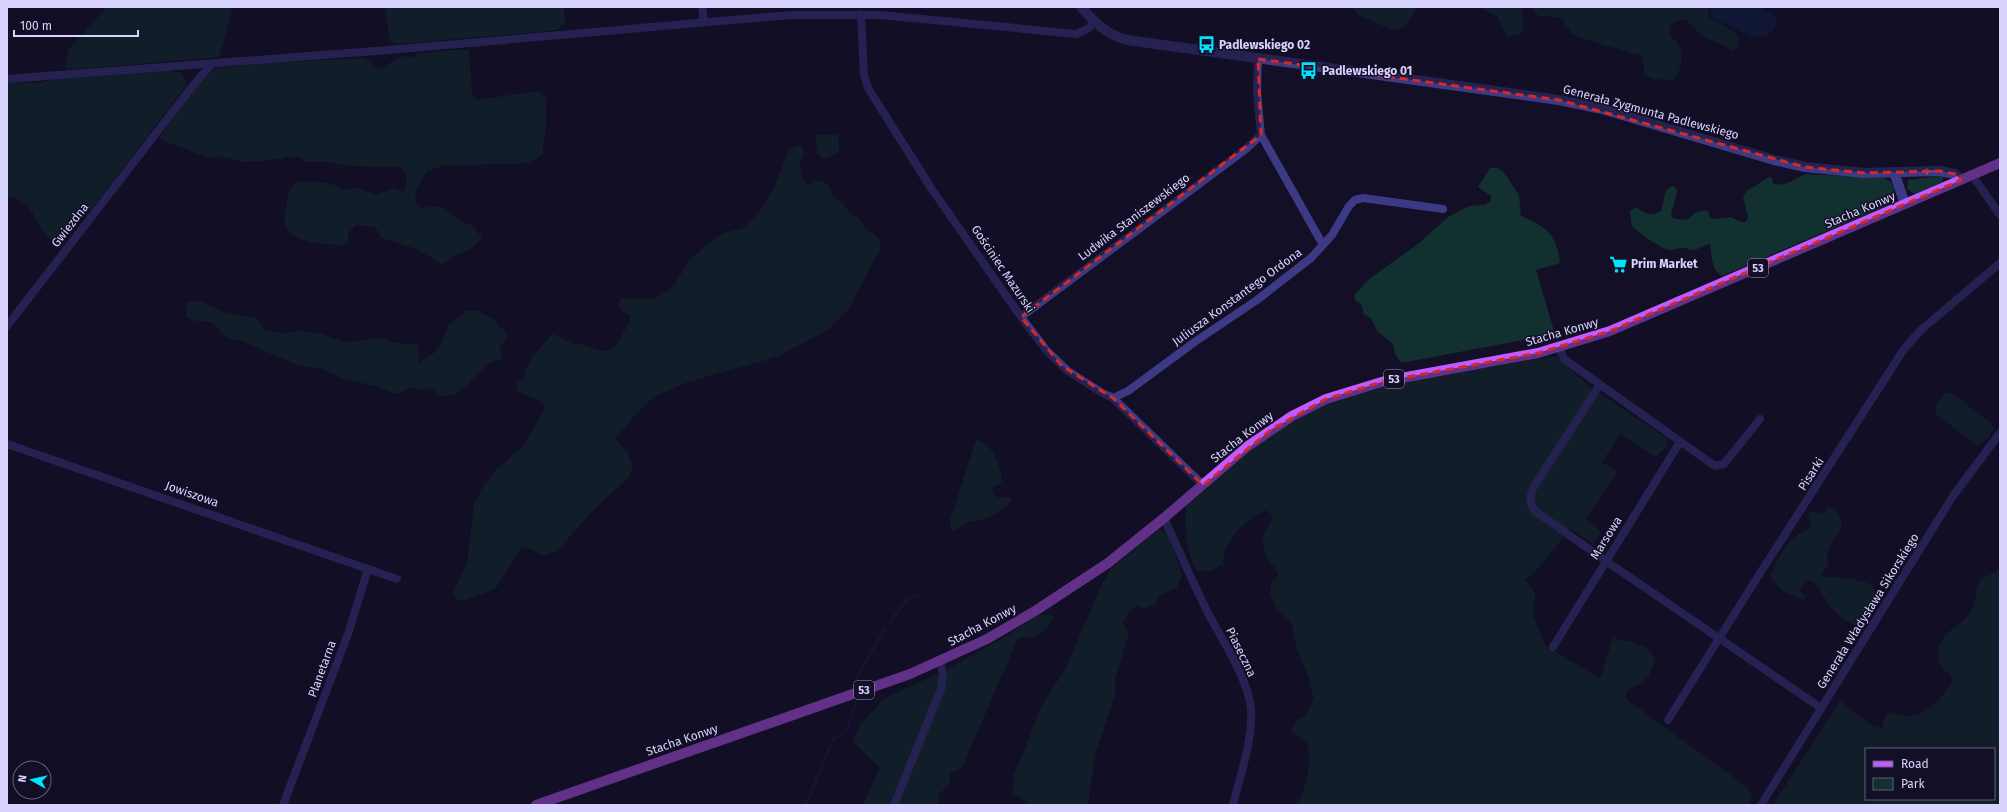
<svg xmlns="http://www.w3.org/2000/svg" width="2007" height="812" font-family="'Fira Sans',sans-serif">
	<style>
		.green { fill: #12302f; fill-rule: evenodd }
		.water { fill: #0c2248 }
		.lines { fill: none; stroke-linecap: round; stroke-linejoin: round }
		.stream { stroke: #0c2248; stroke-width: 2.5 }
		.minor { stroke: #3d3a85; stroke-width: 8 }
		.tertiary { stroke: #3d3a85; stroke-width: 10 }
		.primary { stroke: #c25bff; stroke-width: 10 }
		.oneway { fill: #837fbc }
		.marked { fill: none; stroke: #d62828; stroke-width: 3; stroke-dasharray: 8 5; stroke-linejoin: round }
		.labels { text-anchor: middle; stroke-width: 3; stroke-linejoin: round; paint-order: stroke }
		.shield { fill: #130f26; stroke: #9e99be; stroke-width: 1 }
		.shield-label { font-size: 11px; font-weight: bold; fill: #d9d4ff }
		.poi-label { font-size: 12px; font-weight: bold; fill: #d9d4ff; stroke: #130f26; text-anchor: start }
		.street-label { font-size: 12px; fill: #d9d4ff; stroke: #130f26 }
	</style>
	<rect width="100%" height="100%" fill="#130f26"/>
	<path class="green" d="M107,7H233L219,57L77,69L67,68L65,65L69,49Z
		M385,7H564L565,22L558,30L399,44L392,43L389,36Z
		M1353,7H1417C1413,14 1409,24 1402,28C1394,34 1366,17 1356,13Z
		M1478,7H1525L1521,11C1523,27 1529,36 1507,36L1497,16Z
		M1533,7H1708L1709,17C1719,25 1731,27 1739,37L1738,47L1731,51L1723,45L1703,37L1686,20H1678L1671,24L1669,35C1672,38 1676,41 1678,44C1684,54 1681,73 1673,80L1653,79L1645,75L1642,56L1581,38L1572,33L1560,17L1538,16Z
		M451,50H469L472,95L478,100L537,91L546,98V126L542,155L528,163L441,166L427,171L416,190L415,203L421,209C451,198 448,222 472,225L482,238C473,248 470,250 458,254C453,257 448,261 442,264L417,249L382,238L375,227L356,225L349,232L347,244L339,245L308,242L291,234L284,223L288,193L296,182C313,182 328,180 344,190L356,188L377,195L393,188L405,192L407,173L400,167L349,166L327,162H306L299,156L291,159L287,156L281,159H269L263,162L255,161L242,162L219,156L211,159L162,140L160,137L197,85L215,69L254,64L361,58L370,61L374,68L381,69L401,56L412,58L418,54Z
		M170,70L181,73L186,82L185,87L91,210H79L73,216V225L62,243L59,244C56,242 51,240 48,237C34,222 32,197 7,197V83H41L50,80Z
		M838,134L839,152L827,158H822L817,153L816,135Z
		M796,145L802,146L804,153C798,164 799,173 806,184H811L815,180L822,181L829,186L833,196L844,205L850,214L859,218L865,229L877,236L881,247L848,310L828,330L776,357L688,382L655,396L637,413L615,439L628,453L633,468L628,478L596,507L557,551L543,556L531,549L522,547L495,589L463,601L456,599L453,594L467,563L474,505L481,490L496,470L523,446L544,411L545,405C537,396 525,398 516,389L518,382L524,379C525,362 541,346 553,334L575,345L580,343C617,360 612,348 631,321L630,315L623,312L618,305L620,299L626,298L646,299L658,297L673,287L689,261L709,243L721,234L743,228L759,213L773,190L789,151Z
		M1490,168H1497L1503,171L1519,195L1521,216C1546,226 1557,235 1560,263L1536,270L1555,334L1401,363L1395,354L1393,344L1377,331L1371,318L1364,314L1361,304L1355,300V294L1369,279L1419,243L1448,217L1469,206L1484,205L1491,201V196L1478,187Z
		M1806,174L1884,178L1891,182L1894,189L1893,199L1888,205L1722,276C1711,269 1712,257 1710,244C1704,245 1700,248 1695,250C1691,250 1686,248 1682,248C1678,248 1673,250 1669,250C1662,249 1637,232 1632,226L1630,211L1636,207C1643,213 1652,217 1661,211L1666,190L1672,186L1676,188L1677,192L1671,214L1673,218C1695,225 1689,208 1708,211L1710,217L1712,219L1731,217L1741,222H1746L1748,217L1743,197L1747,191L1769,177H1771L1774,184C1785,187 1796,178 1806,174Z
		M1939,176L1943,177V182L1915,194L1907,189L1908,180Z
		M199,301L224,312L256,318L265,330L282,333L299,331L320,334L344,342L381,338L397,343L418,345L419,363L434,353L441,344L448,326L466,311L477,310L495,321L499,328L504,329L507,338L499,348L502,353L501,359L487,364L466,386L453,395L442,396L430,388L421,390L414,387L395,394L378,387L342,378L321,368L300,366L242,341L227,338L212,322L196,321L186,316L187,303Z
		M1556,356L1590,387L1666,438L1667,446L1656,457L1620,434L1602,462L1617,472L1586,519L1601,532L1594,544L1570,529L1538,568L1525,580L1535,593L1533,615L1545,645L1600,679L1613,638C1629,642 1646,643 1655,658C1653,667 1648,680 1640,684C1633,688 1629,686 1625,695L1627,700L1744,785L1753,796L1748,805H1298C1304,791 1314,759 1307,744C1305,740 1295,735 1291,731L1297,721L1306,715L1314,699L1309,678L1297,650L1292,624L1276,607L1270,592L1272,582L1279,574C1271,563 1260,551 1264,536C1265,530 1270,524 1273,516L1267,510C1246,519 1223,540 1223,564L1211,571H1197C1185,551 1185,530 1186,507L1269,435L1311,411L1344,398L1409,381Z
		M1950,393C1965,399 1965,404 1975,412C1982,418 1990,419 1994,428L1987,439L1978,446L1936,414L1935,407L1944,394Z
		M976,440C992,442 1002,468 1002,482L991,488L994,496L1001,498L1010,497L1012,500C1004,510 990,518 978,521C975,522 971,521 968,522C962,525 959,529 951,530L950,521Z
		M1827,507C1831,507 1835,510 1837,513C1850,528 1832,537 1828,550C1826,555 1828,560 1828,566L1822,572V576L1828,578L1839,577L1856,580L1870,584L1879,597L1863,625L1858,627C1850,623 1841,618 1834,611C1824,601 1822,585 1808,580L1802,585L1800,591L1806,597L1803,600L1782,590L1770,576C1776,562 1784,545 1796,536C1800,532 1806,532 1809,527C1812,523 1809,519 1808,514L1812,512L1824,513Z
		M1160,529L1169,536L1182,575L1177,587L1158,597L1156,604L1144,609L1137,606L1127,614L1123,624L1129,633L1115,679V695L1095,755L1088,805H1031L1013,793L1014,773L1025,750L1038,713L1051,690L1064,672L1103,582L1111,569Z
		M2000,568V805H1773L1840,701L1874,727L1883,728L1884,718L1889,712C1896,713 1902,715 1908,716C1927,717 1943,696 1952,682L1951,674C1943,670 1938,666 1938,656C1936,632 1964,627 1973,608C1977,600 1974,586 1982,579C1988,574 1992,576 2000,568ZM1866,749H1994V799H1866Z
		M1048,614L1054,618C1042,635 1039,637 1018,638L962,767L950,774V784L940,793L937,805H863L880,768L853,742L860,725L884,699L950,668L1010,634L1034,617Z"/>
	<path class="water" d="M1714,7H1760L1775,16L1776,25L1773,31L1766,36L1759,37L1752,36L1712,18L1711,10Z"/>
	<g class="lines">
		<path class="stream" d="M889,623L907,599L920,595
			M855,686L856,679L885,628
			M806,805L830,746L834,738L847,731L857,699"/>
		<path class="minor" d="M702,7L704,22
			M861,14L864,75L868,88L931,188L1021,317L1047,351L1068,371L1104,394L1113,398L1203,485
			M1258,59L1257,91L1261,135L1323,245
			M7,79L388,50L791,15H881L1076,34L1089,28L1094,22
			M1972,175L2000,215
			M1021,317L1246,149L1261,135
			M7,326L195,83L213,63
			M1559,348L1564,359L1715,466L1724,464L1760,419
			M1599,386L1533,488C1530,497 1529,502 1535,511L1606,561L1821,708
			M1113,398L1128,391L1196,341L1257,300L1311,258L1332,235L1349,206L1355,200L1363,198L1443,209
			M7,444L368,569
			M1164,518C1179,551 1193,583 1209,615C1223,641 1249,681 1251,709C1253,741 1240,775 1233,805
			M1553,647L1680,442
			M1668,720L1757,578L1904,349L1921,330L2000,263
			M283,805L348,634L368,569L397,579
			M894,805L941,689L943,675L940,661
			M1761,805L1953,496L2000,433"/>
		<path class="tertiary" d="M1081,7C1095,23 1106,34 1127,40L1559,100L1602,109L1774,160L1805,167L1864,173L1939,171L1955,174L1961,180
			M1894,172L1905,204"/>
		<path class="primary" d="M536,805L910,674L987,639L1035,611L1108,563L1164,518L1248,446L1292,416L1326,399L1385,381L1538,353L1610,331L2000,163"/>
	</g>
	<defs><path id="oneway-solid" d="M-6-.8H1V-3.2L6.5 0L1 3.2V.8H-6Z"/></defs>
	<use class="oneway" href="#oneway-solid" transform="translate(1929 171) rotate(178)"/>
	<path d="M0 0H2007V812H0ZM1258,59L1559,100L1805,167L1864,173L1939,171L1955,174L1961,180L1610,331L1538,353L1385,381L1326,399L1272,429L1203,485L1113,398L1062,366L1021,317L1261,135Z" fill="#130f26" fill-opacity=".55" fill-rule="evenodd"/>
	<path class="marked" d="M1258,59L1559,100L1805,167L1864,173L1939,171L1955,174L1961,180L1610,331L1538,353L1385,381L1326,399L1272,429L1203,485L1113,398L1062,366L1021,317L1261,135Z"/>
	<defs>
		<symbol id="bus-bare" viewBox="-9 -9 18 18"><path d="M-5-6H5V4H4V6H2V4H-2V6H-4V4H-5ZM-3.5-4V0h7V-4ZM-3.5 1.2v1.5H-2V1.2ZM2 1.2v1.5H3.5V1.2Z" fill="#00e5ff" stroke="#130f26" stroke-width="2.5" paint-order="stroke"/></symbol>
		<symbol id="supermarket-bare" viewBox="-9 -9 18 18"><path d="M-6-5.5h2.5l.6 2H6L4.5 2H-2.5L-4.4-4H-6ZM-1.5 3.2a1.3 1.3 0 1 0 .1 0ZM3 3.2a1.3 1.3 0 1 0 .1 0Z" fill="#00e5ff" stroke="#130f26" stroke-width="2.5" paint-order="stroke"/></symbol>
	</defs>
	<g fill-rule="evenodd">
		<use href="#bus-bare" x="1194" y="32" width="25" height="25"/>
		<use href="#bus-bare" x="1296" y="58" width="25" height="25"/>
		<use href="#supermarket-bare" x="1606" y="252" width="25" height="25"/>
	</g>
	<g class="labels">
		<g class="shield">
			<rect x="1748" y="259" width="20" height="18" rx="3"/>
			<rect x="1384" y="370" width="20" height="18" rx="3"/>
			<rect x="854" y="681" width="20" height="18" rx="3"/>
		</g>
		<g class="shield-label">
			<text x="1758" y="272">53</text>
			<text x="1394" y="383">53</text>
			<text x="864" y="694">53</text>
		</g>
		<g class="poi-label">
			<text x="1219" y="49">Padlewskiego 02</text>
			<text x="1322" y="75">Padlewskiego 01</text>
			<text x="1631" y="268">Prim Market</text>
		</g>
		<g class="street-label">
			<text transform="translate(1651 112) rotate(15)" y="4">Generała Zygmunta Padlewskiego</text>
			<text transform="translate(1860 210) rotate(-23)" y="4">Stacha Konwy</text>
			<text transform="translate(1134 217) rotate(-37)" y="4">Ludwika Staniszewskiego</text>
			<text transform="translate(70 225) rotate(-52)" y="4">Gwiezdna</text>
			<text transform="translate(1003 269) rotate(56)" y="4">Gościniec Mazurski</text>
			<text transform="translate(1237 297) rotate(-36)" y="4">Juliusza Konstantego Ordona</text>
			<text transform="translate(1562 332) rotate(-16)" y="4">Stacha Konwy</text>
			<text transform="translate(1242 437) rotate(-38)" y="4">Stacha Konwy</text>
			<text transform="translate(1811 474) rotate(-57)" y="4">Pisarki</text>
			<text transform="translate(192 494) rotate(19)" y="4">Jowiszowa</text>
			<text transform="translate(1606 538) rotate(-58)" y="4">Marsowa</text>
			<text transform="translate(1868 611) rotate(-58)" y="4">Generała Władysława Sikorskiego</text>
			<text transform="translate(982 625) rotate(-28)" y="4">Stacha Konwy</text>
			<text transform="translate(1241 652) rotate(64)" y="4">Piaseczna</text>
			<text transform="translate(322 669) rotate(-70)" y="4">Planetarna</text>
			<text transform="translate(682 740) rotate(-19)" y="4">Stacha Konwy</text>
		</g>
	</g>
	<rect width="2007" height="812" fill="none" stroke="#d9d4ff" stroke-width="16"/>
	<rect x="1865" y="748" width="130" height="52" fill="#130f26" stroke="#625e7d"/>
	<rect x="1873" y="761" width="20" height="6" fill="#c25bff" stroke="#625e7d"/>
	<text x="1901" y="768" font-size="12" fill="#d9d4ff">Road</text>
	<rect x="1873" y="778" width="20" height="12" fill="#12302f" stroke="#625e7d"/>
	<text x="1901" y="788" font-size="12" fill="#d9d4ff">Park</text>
	<g transform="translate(32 780) rotate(278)"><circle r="19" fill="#130f26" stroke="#625e7d"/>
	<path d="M0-3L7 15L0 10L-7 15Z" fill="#00e5ff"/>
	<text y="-6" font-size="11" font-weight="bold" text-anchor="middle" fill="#d9d4ff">N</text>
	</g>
	<path d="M14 30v6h124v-6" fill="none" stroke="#d9d4ff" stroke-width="2"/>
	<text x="20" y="30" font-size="12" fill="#d9d4ff" stroke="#130f26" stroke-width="3" paint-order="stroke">100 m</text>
</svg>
